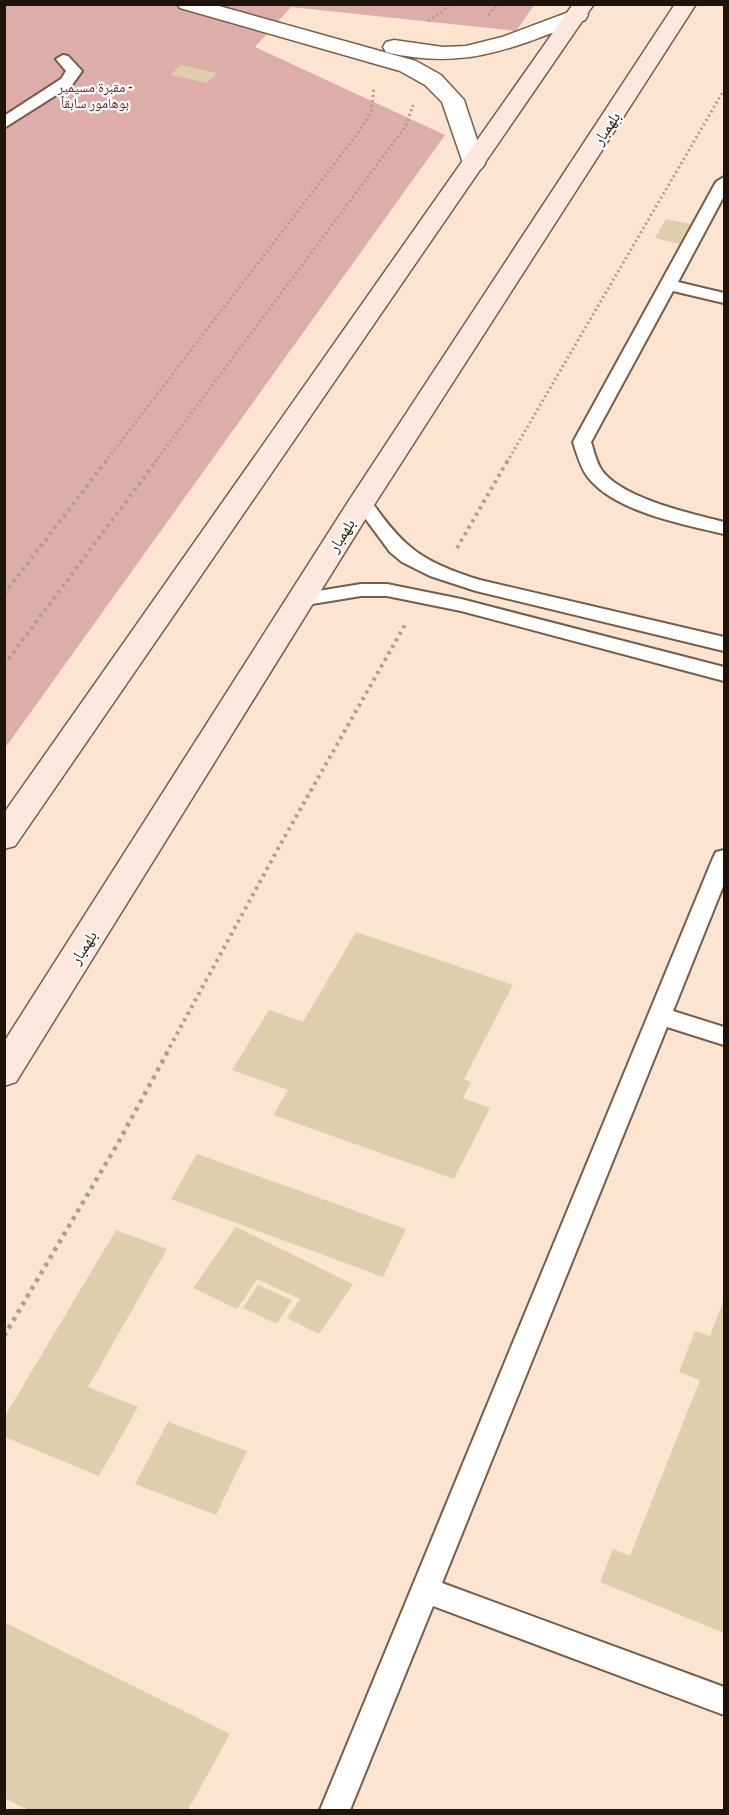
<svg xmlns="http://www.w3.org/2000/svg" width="729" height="1815" font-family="'Archivo Narrow','Noto Naskh Arabic',sans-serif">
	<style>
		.green { fill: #dcada9 }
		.building { fill: #e0cdae }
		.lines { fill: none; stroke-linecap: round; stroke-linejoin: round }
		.lane-casing { stroke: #775d48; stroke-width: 4 }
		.street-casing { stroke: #775d48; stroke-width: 3 }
		.secondary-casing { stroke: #775d48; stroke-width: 3 }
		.path-far2 { stroke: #b19d8d; stroke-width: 3; stroke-dasharray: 2 3; stroke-linecap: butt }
		.path-far1 { stroke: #b19d8d; stroke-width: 4; stroke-dasharray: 3 4.5; stroke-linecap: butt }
		.path { stroke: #b19d8d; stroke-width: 4.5; stroke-dasharray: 4 5; stroke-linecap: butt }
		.lane { fill: #fff; fill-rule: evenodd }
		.street { fill: #fff; fill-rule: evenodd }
		.secondary { fill: #fde7df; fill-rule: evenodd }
		.labels { text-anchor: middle; stroke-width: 4.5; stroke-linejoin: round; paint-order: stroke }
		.far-park-label { font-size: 14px; fill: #682323; stroke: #fff }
		.street-label { font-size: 16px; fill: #1e140b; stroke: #fff }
	</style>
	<rect width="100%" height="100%" fill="#fde4d1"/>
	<path class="green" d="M5,5H534L516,31L291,7L255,47L445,135L5,748Z"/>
	<path class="building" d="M180,65L217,73L207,83L171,75Z
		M666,219L691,224L680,244L655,238Z
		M356,932L513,985L464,1079L471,1082L463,1098L490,1108L454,1179L273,1115L288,1090L232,1070L269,1010L303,1022Z
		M197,1154L406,1229L383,1277L171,1199Z
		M236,1227L353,1284L319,1334L287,1318L300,1299L257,1279L237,1309L193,1288Z
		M116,1230L167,1249L88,1387L138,1407L99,1476L5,1437V1416Z
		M258,1285L292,1300L277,1324L243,1308Z
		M724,1299V1633L600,1582L613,1549L630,1556L700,1380L679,1372L695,1331L710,1336Z
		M168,1422L247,1451L216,1515L135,1484Z
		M4,1622L230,1734L188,1810H28L4,1798Z"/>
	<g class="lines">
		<defs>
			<path id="lane" d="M63,55L68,56L82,71L72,85L4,128V116L61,79L66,71L56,59Z
				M724,177V196L678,282L724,293V303L673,291L591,442C594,451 596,461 601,469C620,498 692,514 724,522V534C683,524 614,512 587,476C580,466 577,454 573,442L716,182Z
				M362,496L369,498C403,548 422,562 480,580L724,637V651L476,591L430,576L402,562L390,552L353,502L355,498Z
				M361,584H387L461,599L724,667V681L461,611L387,596H361L300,606L293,605L290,600L293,595L300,594Z
				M724,850V884L673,1011L724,1027V1045L667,1027L442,1583L724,1687V1715L433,1606L350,1810H320L713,858L716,852Z"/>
			<path id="street" d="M177,4H212L416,61L441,75L464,100L485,164L481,169L473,171L465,169L442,102L425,85L400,71L180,8Z
				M577,9L585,10L588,15L585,20C513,48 465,71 386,52L383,47L386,42L394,40L443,47L466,46L502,37Z"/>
			<path id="secondary" d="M573,4H594L15,846L4,849V813Z
				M675,4H696L376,502L16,1082L4,1086V1042L348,502Z"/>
		</defs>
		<use href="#lane" class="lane-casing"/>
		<use href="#street" class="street-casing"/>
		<use href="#secondary" class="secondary-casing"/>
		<path class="path-far2" d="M488,15L498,4
			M428,21L442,12L449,4
			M105,462L358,133L371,112L374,88
			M155,462L406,126L413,105
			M507,462L724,90"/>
		<path class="path-far1" d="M457,548L508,460
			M4,594L107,460
			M4,665L157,460
			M166,1054L280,845L406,623"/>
		<path class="path" d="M4,1336L118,1143L167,1053"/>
		<use href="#lane" class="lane"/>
		<use href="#street" class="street"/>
		<use href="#secondary" class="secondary"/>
	</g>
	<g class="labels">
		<g class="far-park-label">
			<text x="95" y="92">مقبرة مسيمير -<tspan x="95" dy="16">بوهامور سابقاً</tspan></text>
		</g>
		<g class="street-label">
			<text transform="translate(606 128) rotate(-57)" y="6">بلهمبار</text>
			<text transform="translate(341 535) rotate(-58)" y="6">بلهمبار</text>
			<text transform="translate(83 947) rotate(-58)" y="6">بلهمبار</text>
		</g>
	</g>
	<rect width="729" height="1815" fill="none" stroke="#1e140b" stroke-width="12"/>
</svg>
